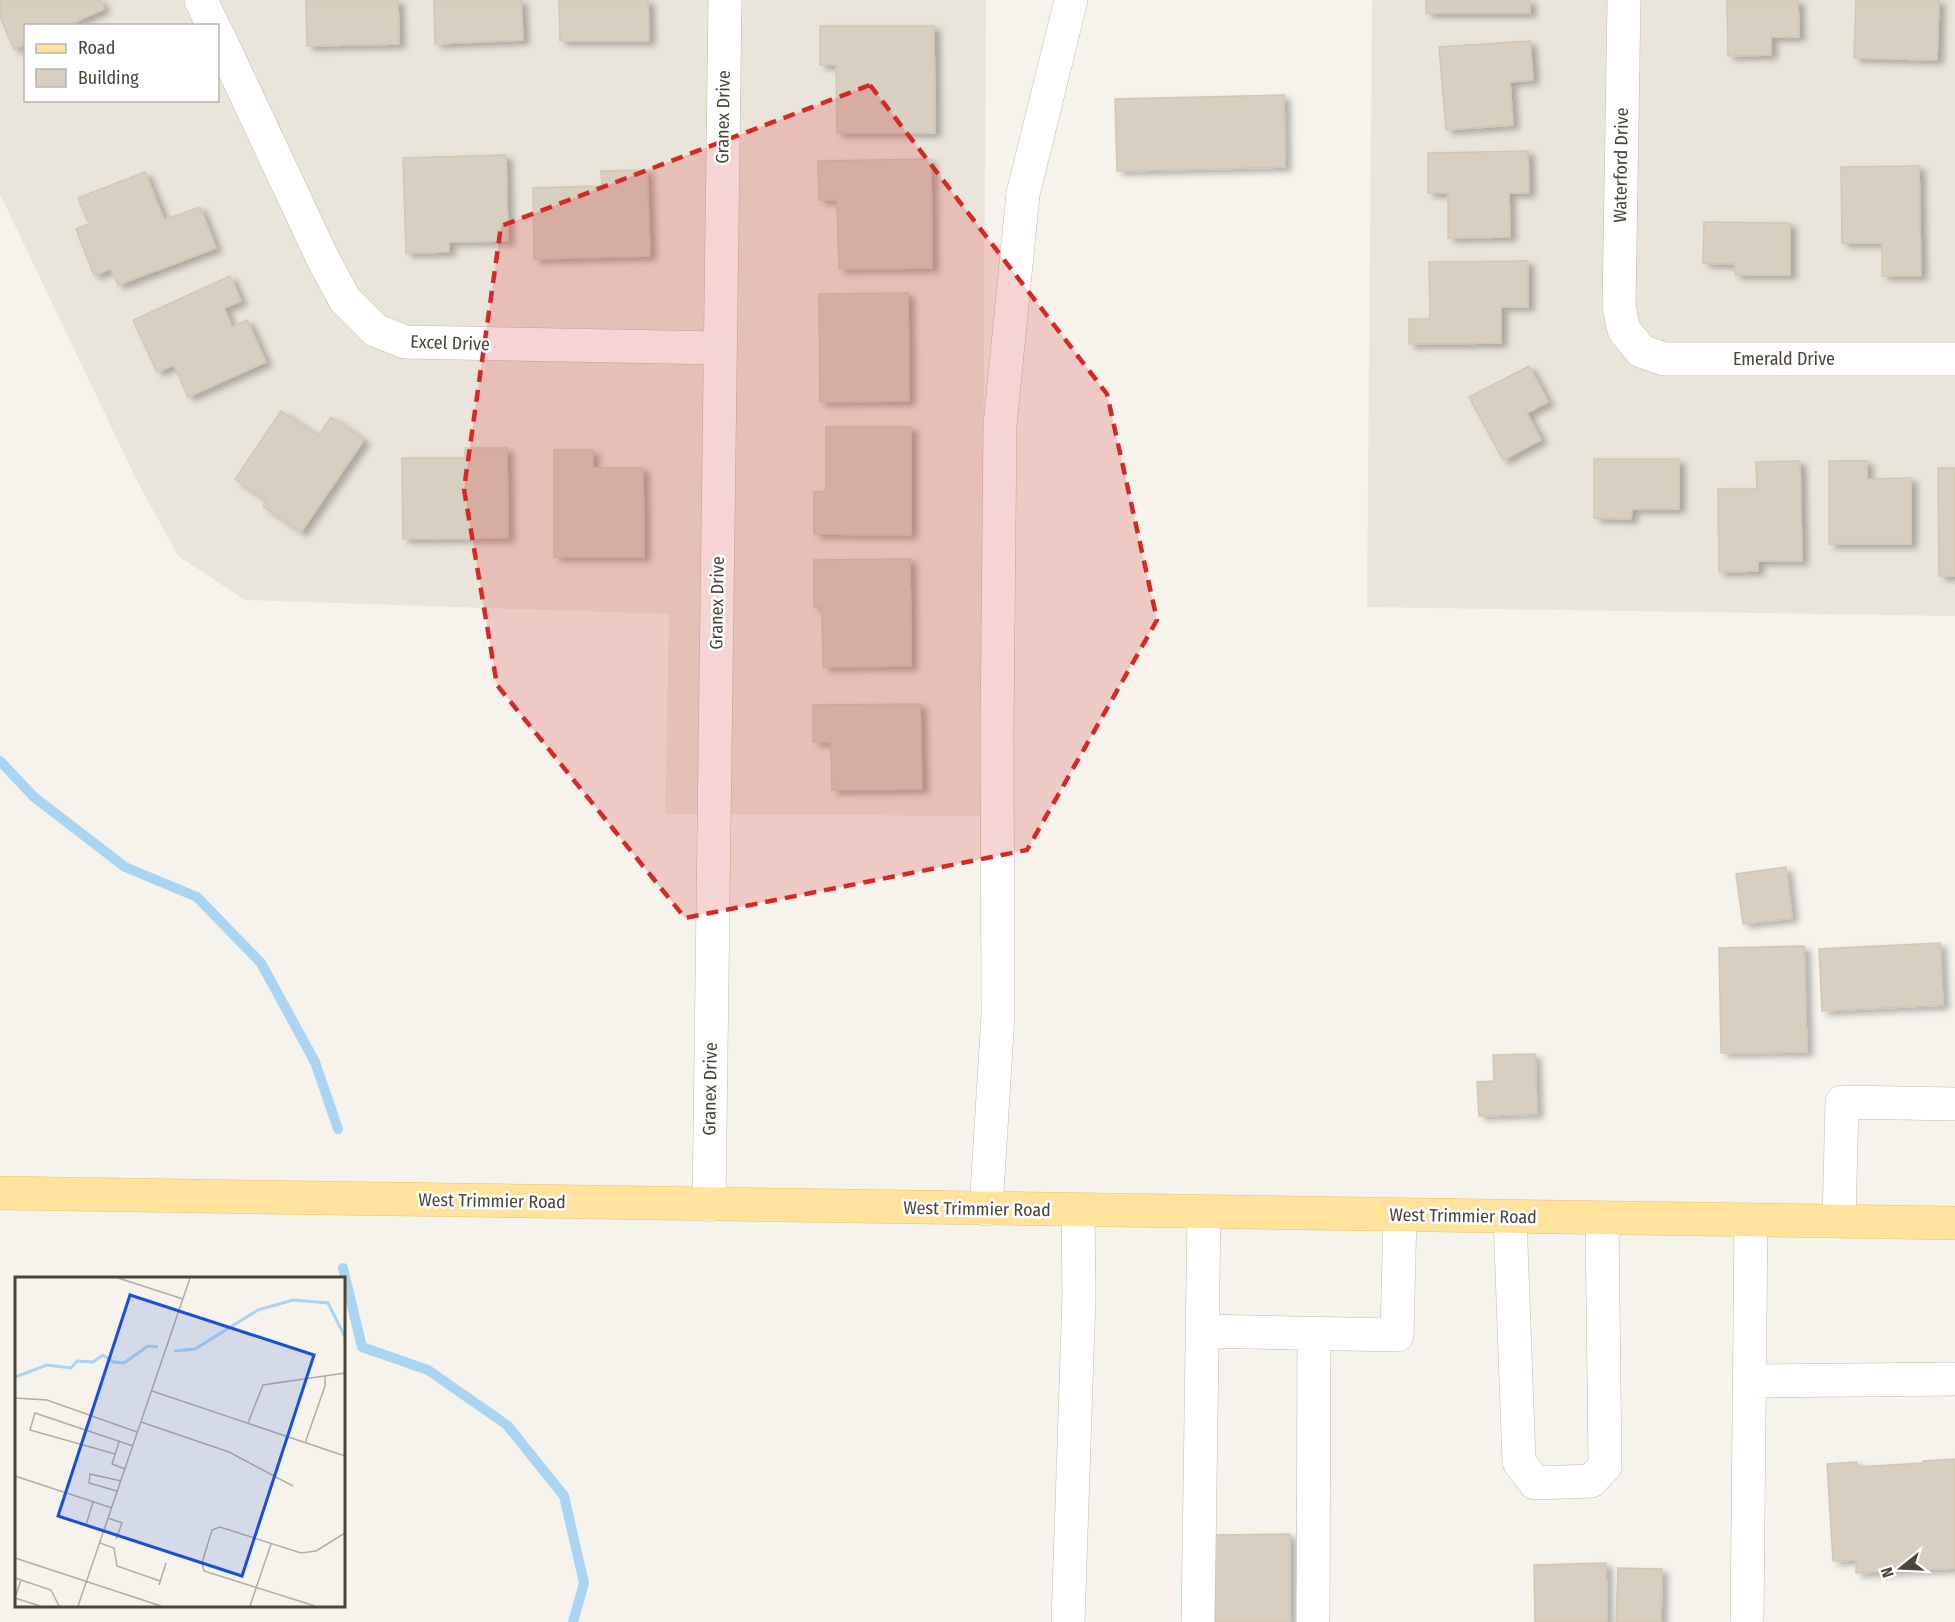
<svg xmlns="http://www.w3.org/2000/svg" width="1955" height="1622" font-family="'Fira Sans Condensed',sans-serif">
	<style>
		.residential { fill: #eae5da; fill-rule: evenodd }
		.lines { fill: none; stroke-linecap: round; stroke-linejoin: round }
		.stream { stroke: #a9d4f2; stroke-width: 10 }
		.building { fill: #d8cfc1; stroke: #d3c7b4; stroke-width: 1.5; filter: url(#shadow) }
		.minor-casing { stroke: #c2bbae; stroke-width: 34 }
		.major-casing { stroke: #e6c16a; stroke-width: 34 }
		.minor { stroke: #fff; stroke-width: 33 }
		.major { stroke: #ffe39c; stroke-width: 33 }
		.marked { fill: #d62828; fill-opacity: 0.2; stroke: #d62828; stroke-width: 4.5; stroke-dasharray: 12 8; stroke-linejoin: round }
		.labels { text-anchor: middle; stroke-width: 5; stroke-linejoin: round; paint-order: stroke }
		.street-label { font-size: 18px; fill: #4b4439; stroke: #fff }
		.inset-river { fill: none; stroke: #a9d4f2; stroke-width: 3 }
		.inset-road { fill: none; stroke: #b2ada4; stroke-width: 1.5 }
		.view { fill: #1d4ed8; fill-opacity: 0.15; stroke: #1d4ed8; stroke-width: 3 }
		.inset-edge { fill: none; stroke: #4b4439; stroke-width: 3 }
	</style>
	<defs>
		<filter id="shadow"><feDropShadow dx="6" dy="4" stdDeviation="3" flood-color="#0004"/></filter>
	</defs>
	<rect width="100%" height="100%" fill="#f6f3ec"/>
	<path class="residential" d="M0,0H986L981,816L665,814L669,614L245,600L178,556L137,481L0,194ZM26,26H218V100H26Z
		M1372,0H1955V616L1367,607Z"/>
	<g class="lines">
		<path class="stream" d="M0,761L34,797L125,867L197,897L261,963L315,1062L338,1129
			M343,1268L362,1347L428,1370L507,1425L564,1496L584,1583L573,1622"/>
	</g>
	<path class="building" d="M0,0H100L104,9L67,26H26V44L14,49L0,17Z
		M306,0H398L399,44L307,46Z
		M434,0H521L523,40L435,44Z
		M559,0H648L649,41H560Z
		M1426,0H1530V13H1426Z
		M1727,0H1798L1799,37H1771V55L1728,56Z
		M1856,0H1939L1937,60L1854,58Z
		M820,26H934L935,133H837L836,65H820Z
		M1530,41L1533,80L1510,82L1513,125L1446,130L1439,47Z
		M1284,95L1285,167L1117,171L1115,99Z
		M1528,151L1529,193H1509L1510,237L1448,238V193H1428V153Z
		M506,155L508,241L449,242V252L406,253L403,158Z
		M931,159L932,268L839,269L837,200H819L818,161Z
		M1919,166L1921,276H1882V243H1842L1841,167Z
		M647,170L650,256L534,259L533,188L602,186L601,171Z
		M145,172L164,220L200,207L216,248L118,285L111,269L94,275L76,229L89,224L78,198Z
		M1704,222L1790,223V275H1735V264L1703,263Z
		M1528,261V307H1501V343L1409,344V319H1430L1429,262Z
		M230,276L241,301L224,308L232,327L247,320L266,362L188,397L174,365L157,372L133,320Z
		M908,293L909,401L820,402L819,294Z
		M1529,366L1548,402L1527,413L1541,440L1503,460L1469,397Z
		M281,411L318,436L331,417L364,440L301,532L263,506L266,500L235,479Z
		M826,427H911V535L814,534V492L826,491Z
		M465,448H507L508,538L403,539L402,458H465Z
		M554,450H593V468H643L644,557H554Z
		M1594,459H1679V509H1632L1631,519L1594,518Z
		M1800,461L1802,561H1758V571L1719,572L1718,489H1757L1756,462Z
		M1829,461H1867V479L1911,478V544H1829Z
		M1938,468H1955V576H1939Z
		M910,559L911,666L823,667L822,607H814V560Z
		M920,704L922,789L832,790L831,742H813V705Z
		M1786,867L1792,918L1743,924L1736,874Z
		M1940,943L1943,1005L1822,1011L1819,949Z
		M1804,946L1807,1052L1721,1053L1719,948Z
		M1535,1054L1537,1114L1479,1116L1477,1082L1494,1081L1493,1055Z
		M1955,1459V1568L1856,1573V1560L1833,1561L1827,1464L1857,1462L1858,1467L1923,1463V1461Z
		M1290,1534V1622H1215L1214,1535Z
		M1606,1563L1607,1622H1535L1534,1565Z
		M1618,1568L1662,1569L1661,1622H1616Z"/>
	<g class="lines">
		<defs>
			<path id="minor" d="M201,0L213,26
				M1624,0L1619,307L1624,330L1641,351L1664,359H1955
				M218,35L323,259L345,300L375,330L405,342L720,348
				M709,1205L725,0
				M986,1209L998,1015L997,731L1000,425L1023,194L1071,0
				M1510,1217L1519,1462L1535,1483L1591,1481L1605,1466L1602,1218
				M1839,1221L1842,1102L1955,1104
				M1202,1331L1397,1335L1400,1215
				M1750,1381L1954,1379
				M1068,1622L1079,1296L1078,1210
				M1198,1622L1204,1212
				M1313,1622L1314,1334
				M1747,1622L1751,1220"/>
			<path id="major" d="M0,1193L1955,1223"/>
		</defs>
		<use href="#minor" class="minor-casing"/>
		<use href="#major" class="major-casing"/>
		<use href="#minor" class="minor"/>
		<use href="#major" class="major"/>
	</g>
	<path class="marked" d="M870,85L1107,394L1157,620L1027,850L685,918L497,685L464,489L501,226Z"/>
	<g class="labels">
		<g class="street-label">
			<text transform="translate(723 117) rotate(-89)" y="6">Granex Drive</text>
			<text transform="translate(1621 165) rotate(-89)" y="6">Waterford Drive</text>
			<text transform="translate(450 343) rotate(2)" y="6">Excel Drive</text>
			<text x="1784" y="365">Emerald Drive</text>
			<text transform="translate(717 603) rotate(-89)" y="6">Granex Drive</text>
			<text transform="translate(710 1089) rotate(-89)" y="6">Granex Drive</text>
			<text transform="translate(492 1201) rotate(1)" y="6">West Trimmier Road</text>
			<text transform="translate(977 1209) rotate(1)" y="6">West Trimmier Road</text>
			<text transform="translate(1463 1216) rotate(1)" y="6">West Trimmier Road</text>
		</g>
	</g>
	<g transform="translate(15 1277)">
		<rect width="330" height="330" fill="#f6f3ec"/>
		<path class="inset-river" d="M159,74L180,72L243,33L278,23L313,26L330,60M0,100L32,88L56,91L62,84L78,85L88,78L98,85L109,86L133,69L143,70"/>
		<path class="inset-road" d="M103,1L168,22M137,114L330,179M0,121L32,123L122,155M126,145L214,175L278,209M233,146L248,108L330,96M104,165L97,187L110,192M290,166L310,109V98M100,177L15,153L20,136L118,169M0,199L97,231M102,214L74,206L75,197L106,204M93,241L107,246L101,262M71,248L78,225M85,266L99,271L102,289L145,304M0,281L146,329M0,301L36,313L44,329M144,308L151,286M0,321L25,329M0,321L6,303M63,329L175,1M235,329L256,267M300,329L189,294L187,286L197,253L205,250L286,276L301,274L330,256"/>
		<path class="view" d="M115,18L299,78L227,299L43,239Z"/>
		<rect width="330" height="330" class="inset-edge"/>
	</g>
	<rect x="24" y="24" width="195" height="78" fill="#ffffff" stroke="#b7b4b0" stroke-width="1.5"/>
	<rect x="36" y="44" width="30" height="9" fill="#ffe39c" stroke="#b7b4b0" stroke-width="1.5"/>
	<text x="78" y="54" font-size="18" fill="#4b4439">Road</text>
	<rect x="36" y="69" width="30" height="18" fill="#d8cfc1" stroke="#b7b4b0" stroke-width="1.5"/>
	<text x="78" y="84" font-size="18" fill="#4b4439">Building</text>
	<g transform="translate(1901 1568) rotate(252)" stroke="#ffffff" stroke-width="4.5" paint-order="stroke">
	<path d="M0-4.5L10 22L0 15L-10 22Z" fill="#4b4439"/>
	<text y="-9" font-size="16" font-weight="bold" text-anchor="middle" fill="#4b4439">N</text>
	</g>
</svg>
